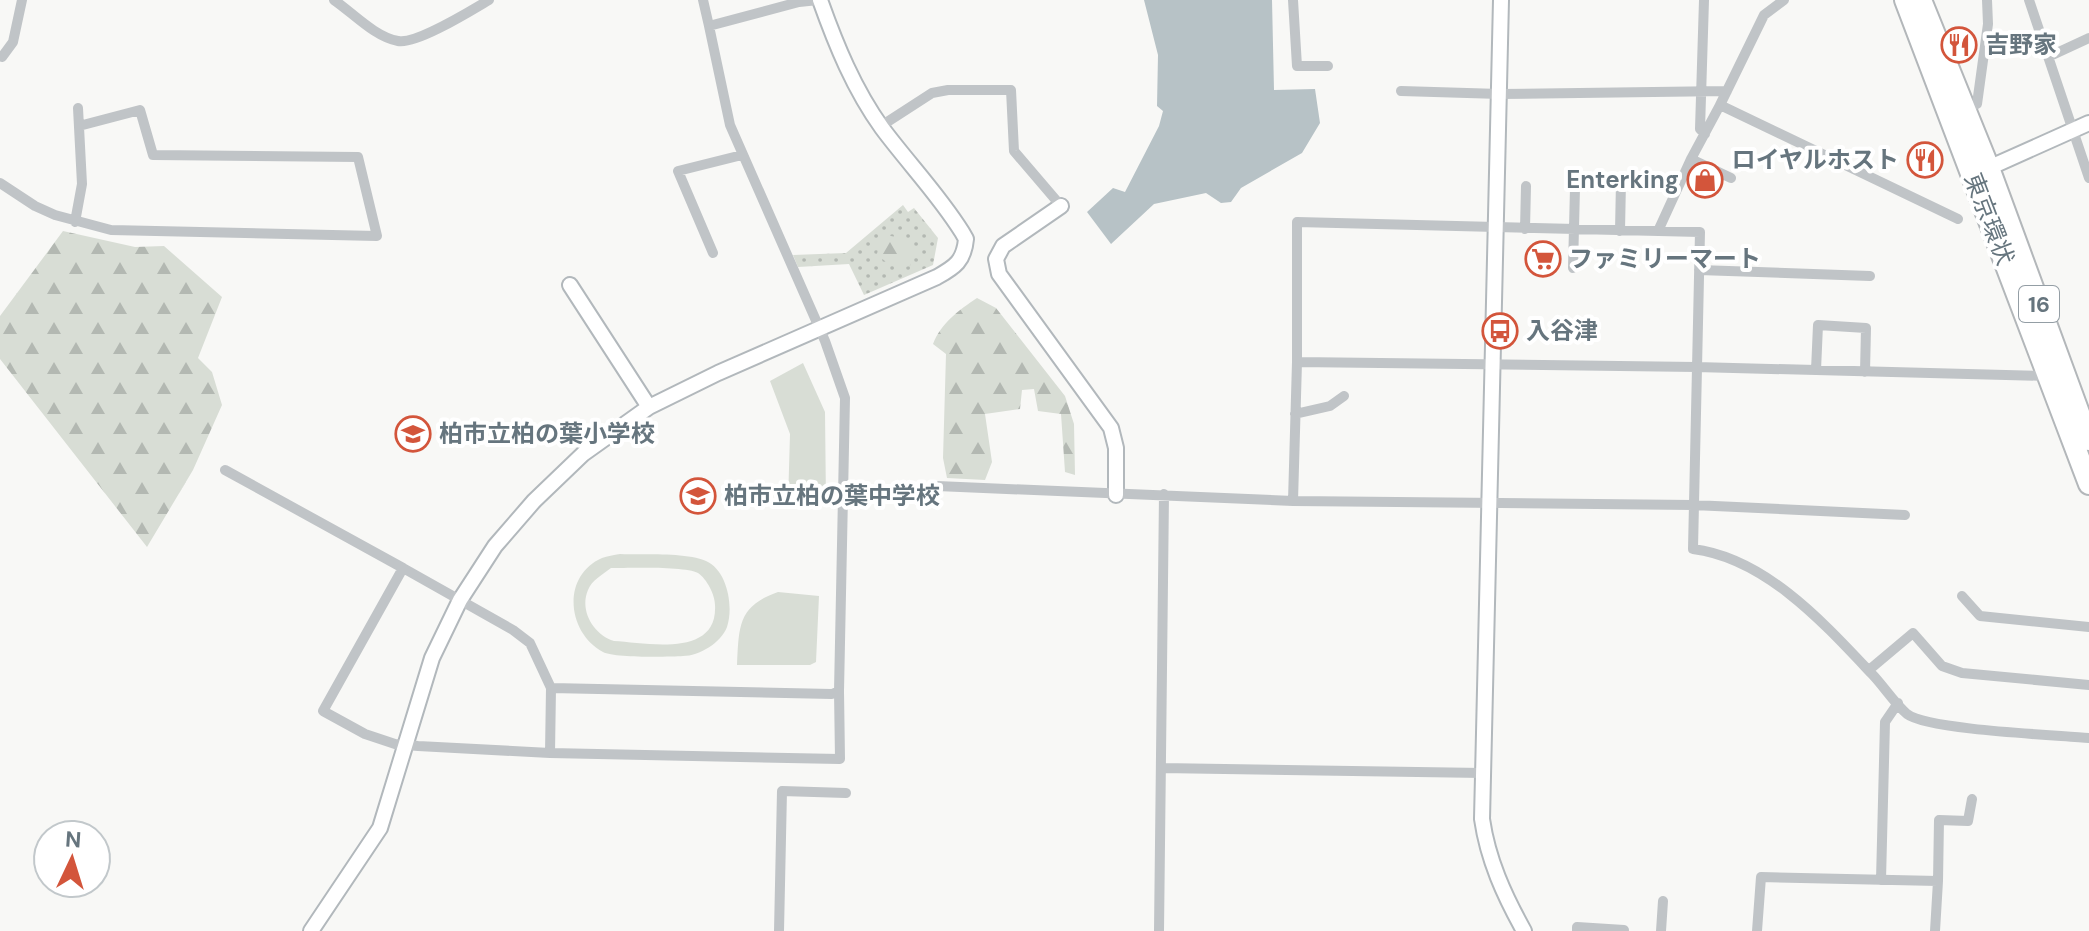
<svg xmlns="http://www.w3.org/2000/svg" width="2089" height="931" font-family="'DM Sans','Noto Sans JP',sans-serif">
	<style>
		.grass { fill: url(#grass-dots) }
		.forest { fill: url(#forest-firs) }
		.garden { fill: #d8ddd5; fill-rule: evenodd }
		.water { fill: #b7c2c6 }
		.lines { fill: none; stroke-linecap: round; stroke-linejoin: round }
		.secondary-casing { stroke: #b2b8bc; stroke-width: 18 }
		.highway-casing { stroke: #b3b7ba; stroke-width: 24 }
		.street { stroke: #c0c4c7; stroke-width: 10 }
		.secondary { stroke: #fff; stroke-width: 14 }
		.highway { stroke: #fff; stroke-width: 20 }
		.labels { text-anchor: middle; stroke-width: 8; stroke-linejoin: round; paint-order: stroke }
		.shield { fill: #fff; stroke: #949ea5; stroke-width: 2 }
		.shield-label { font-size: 22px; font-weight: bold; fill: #66757e }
		.poi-label { font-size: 24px; font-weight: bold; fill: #66757e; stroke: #fff; text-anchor: start }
		.street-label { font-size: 24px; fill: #66757e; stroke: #fff }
	</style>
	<defs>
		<pattern id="grass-dots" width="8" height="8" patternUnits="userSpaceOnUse" patternTransform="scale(2)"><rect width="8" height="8" fill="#d8ddd5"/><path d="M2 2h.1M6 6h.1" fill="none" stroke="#b3b8b2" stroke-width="1.8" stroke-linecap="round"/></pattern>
		<pattern id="forest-firs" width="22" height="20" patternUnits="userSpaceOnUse" patternTransform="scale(2)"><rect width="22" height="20" fill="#d8ddd5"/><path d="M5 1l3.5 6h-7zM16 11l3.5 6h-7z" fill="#b3b8b2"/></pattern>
	</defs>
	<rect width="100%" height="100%" fill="#f8f8f6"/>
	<path class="grass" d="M903,205L908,212L914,208L938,238L933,265L864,295L849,264L798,267L793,255L846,253Z"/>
	<path class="forest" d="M63,231L135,247L164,246L222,297L198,358L212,372L222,405L193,470L147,547L0,359V316Z
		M886,235L901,238L914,250L910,266C895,268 888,265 877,254L880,241Z
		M977,298L996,308L1065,396L1074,424L1075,475L1065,472L1061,414L1038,411L1034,389L1022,390L1020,409L985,414L992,462L985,480L947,478L943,458L946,354L933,344C941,323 959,310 977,298Z"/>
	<path class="garden" d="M803,363L825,412L826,504L788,503L790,434L770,381Z
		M620,554C643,555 685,552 706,561C727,570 734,606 727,627C721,643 699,656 683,656C668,657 614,658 603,652C567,633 561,576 602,558C607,556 614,555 620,554ZM611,568C628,568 685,566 698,573C707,579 715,595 715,605C718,658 647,643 614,641C594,635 579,611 588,590C592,580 602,575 611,568Z
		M778,592L819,596L816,662L810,665H737C739,626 738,606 778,592Z"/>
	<path class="water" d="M1144,0H1272L1274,90L1315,89L1320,123L1302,153L1241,188L1231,202L1221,203L1206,193L1154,204L1111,244L1087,212L1113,188L1125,192L1159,126L1163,111L1157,106L1158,55Z"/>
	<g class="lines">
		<defs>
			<path id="secondary" d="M1501,0L1482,819C1488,860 1504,895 1524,931
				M1984,170L2089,123
				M1061,206L1003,246L996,259L999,274L1111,428L1116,448V495
				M570,285L649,407
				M311,931L380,828L432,658L460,600L495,546L534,501L583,454L649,407L718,373L937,277C955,267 964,261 966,239L962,232C939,195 908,163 882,128C854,89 836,45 820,0"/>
			<path id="highway" d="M1905,0L2089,484
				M1921,0L1989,168L2089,440"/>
		</defs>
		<use href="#secondary" class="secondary-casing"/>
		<use href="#highway" class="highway-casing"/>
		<path class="street" d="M334,0C353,13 375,37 398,41C416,45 472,10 489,0
			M703,0L709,26
			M1293,0L1297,66H1328
			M1704,0L1700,129L1705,134
			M1784,0L1764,15L1720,105L1958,219
			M2029,0L2089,178
			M2,57L13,42L22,0
			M2048,57L2089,38
			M1401,91L1500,94L1727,91
			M1965,109L1977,104L1988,24L1987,0
			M881,126L932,93L948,90H1011L1014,151L1061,206
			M1691,159L1731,178
			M0,183L35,206L55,215L111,230L377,236L358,157L153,155L140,110L79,126
			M75,222L82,184L78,108
			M1525,229L1526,186
			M1620,231L1621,181
			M1658,231L1691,159L1720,105
			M713,253L678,171L742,155
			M1573,268L1575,188
			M1699,270L1870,276
			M1297,362L1696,367L2047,376
			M1816,370L1818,325L1866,328L1865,372
			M1295,414L1330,406L1344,396
			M225,470L403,568L323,711L365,734L395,744L418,746L550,753L840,759L839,691
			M937,486L1293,501L1693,505L1905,515
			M1293,501L1297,362V222L1700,232L1693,549C1765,558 1823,622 1871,673C1883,685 1894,703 1907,714C1928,730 2056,735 2089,738
			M403,568L513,630L530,643L551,688L832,694L839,691L845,398L825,341L730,125L709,26L799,2L818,0
			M1962,596L1980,616L2089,627
			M1869,670L1913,633L1942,666L1962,673L2089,685
			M550,753L551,688
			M1161,768L1483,773
			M1881,880L1885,722L1898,703
			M1938,881L1939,820L1968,821L1972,799
			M779,931L782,791L846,793
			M1159,931L1164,494
			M1577,931V927L1624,930
			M1661,931L1663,901
			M1757,931L1761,877L1938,881L1935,931"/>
		<use href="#secondary" class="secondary"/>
		<use href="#highway" class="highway"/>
	</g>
	<defs>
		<symbol id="restaurant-ring" viewBox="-11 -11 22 22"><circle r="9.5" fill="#fff" stroke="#d3553b" stroke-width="1.5"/><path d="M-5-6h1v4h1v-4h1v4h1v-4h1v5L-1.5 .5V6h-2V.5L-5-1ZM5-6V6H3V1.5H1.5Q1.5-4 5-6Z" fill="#d3553b"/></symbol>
		<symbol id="shop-ring" viewBox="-11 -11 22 22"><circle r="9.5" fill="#fff" stroke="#d3553b" stroke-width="1.5"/><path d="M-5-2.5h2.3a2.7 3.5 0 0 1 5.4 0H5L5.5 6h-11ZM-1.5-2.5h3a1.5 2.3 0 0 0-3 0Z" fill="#d3553b"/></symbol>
		<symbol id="supermarket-ring" viewBox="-11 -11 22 22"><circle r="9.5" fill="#fff" stroke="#d3553b" stroke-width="1.5"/><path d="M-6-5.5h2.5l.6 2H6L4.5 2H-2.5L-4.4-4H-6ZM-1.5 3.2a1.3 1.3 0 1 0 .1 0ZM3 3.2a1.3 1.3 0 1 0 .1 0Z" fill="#d3553b"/></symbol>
		<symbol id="bus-ring" viewBox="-11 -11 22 22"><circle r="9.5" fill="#fff" stroke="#d3553b" stroke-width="1.5"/><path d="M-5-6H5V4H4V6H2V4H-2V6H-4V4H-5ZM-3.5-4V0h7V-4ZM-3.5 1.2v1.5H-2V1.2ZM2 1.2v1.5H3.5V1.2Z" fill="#d3553b"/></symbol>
		<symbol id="school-ring" viewBox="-11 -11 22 22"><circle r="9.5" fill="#fff" stroke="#d3553b" stroke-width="1.5"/><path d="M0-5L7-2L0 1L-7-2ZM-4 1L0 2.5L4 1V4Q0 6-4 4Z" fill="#d3553b"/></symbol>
	</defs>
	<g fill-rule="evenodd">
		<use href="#restaurant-ring" x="1939" y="25" width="40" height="40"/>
		<use href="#restaurant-ring" x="1905" y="140" width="40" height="40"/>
		<use href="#shop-ring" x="1685" y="160" width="40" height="40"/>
		<use href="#supermarket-ring" x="1523" y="239" width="40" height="40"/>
		<use href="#bus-ring" x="1480" y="311" width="40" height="40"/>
		<use href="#school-ring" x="393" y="414" width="40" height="40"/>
		<use href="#school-ring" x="678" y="476" width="40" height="40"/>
	</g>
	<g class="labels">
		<rect class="shield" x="2019" y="286" width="40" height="36" rx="6"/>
		<g class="shield-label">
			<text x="2039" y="312">16</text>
		</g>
		<g class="poi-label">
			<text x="1985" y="53">吉野家</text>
			<text x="1899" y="168" text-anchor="end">ロイヤルホスト</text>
			<text x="1679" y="188" text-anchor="end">Enterking</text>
			<text x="1569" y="267">ファミリーマート</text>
			<text x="1526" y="339">入谷津</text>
			<text x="439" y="442">柏市立柏の葉小学校</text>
			<text x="724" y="504">柏市立柏の葉中学校</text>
		</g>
		<g class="street-label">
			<text transform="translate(1989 219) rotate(69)" y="8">東京環状</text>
		</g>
	</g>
	<g transform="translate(72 859) rotate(4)"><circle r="38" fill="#ffffff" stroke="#c2c8cb" stroke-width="2"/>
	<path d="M0-6L14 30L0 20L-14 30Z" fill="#d3553b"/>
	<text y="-12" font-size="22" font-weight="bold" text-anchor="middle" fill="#66757e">N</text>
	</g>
</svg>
